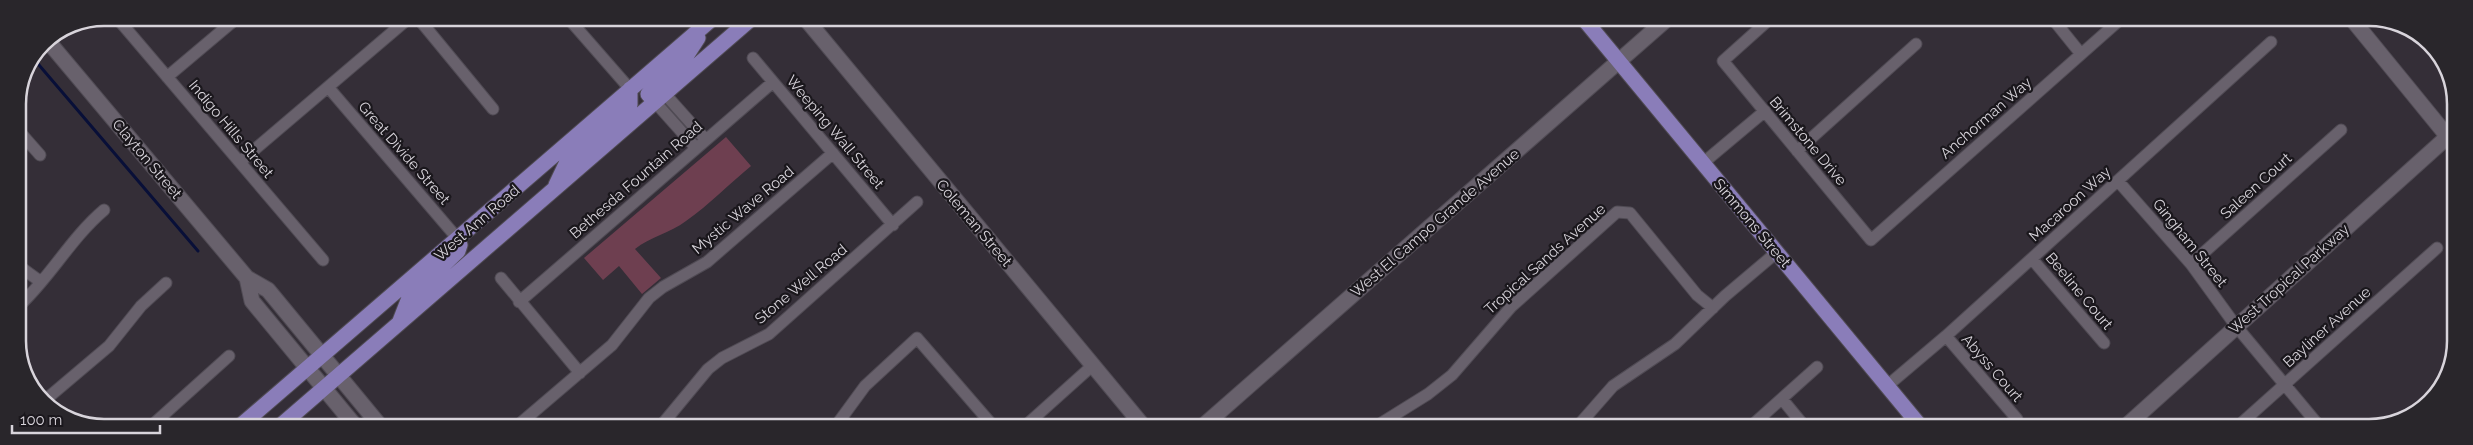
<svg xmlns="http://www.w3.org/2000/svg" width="2473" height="445" font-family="Raleway,sans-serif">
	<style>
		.green { fill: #6e3f50 }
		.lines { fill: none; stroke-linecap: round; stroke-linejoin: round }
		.stream { stroke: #080f38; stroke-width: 3 }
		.street-casing { stroke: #504b54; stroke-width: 13 }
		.secondary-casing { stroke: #504b54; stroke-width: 17 }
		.primary-casing { stroke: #504b54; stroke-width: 17 }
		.street { stroke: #68616c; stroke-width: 11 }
		.secondary { stroke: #68616c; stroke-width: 15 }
		.primary { stroke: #8a7db9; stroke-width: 15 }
		.labels { text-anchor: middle; stroke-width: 4.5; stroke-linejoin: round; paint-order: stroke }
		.street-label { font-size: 15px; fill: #d8d4db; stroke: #1a171c }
		.rim { fill: none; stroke: #d8d4db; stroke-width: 2.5 }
	</style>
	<rect width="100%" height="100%" fill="#342e37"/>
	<path class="green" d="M726,137L751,166C729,184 709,205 686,221C670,233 650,237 635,249L661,278L642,294L619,266L603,280L584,258Z"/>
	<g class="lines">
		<path class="stream" d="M33,58L198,251"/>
		<defs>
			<path id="street" d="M117,18L323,260
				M418,18L493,109
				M568,18L630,89
				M1771,18L1723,61L1871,240L2122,18
				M2052,18L2081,54
				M753,58L893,225
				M167,77L237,18
				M328,87L458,239
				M665,94L706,140
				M655,102L696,148
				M18,130L40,155
				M1797,151L1916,44
				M240,162L409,18
				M1703,163L1765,111
				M2118,181L2191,264L2236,326L2320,427
				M2032,259L2104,343
				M2191,264L2341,130
				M19,266L41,282
				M501,278L580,373
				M519,302L773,82
				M20,305C51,276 71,238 104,210
				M1946,336L2017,419
				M1887,386L1946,336L2271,42
				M1782,399L1805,427
				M44,401L109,346L141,306L166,283
				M150,427L229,356
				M516,427L612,345L649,298L663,287L707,262L833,153
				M660,427L708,369L722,358L769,334L917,202
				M835,427L865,386L917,338L994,427
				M1024,427L1092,366
				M1375,427L1428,394L1452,375L1511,307L1617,212L1630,213L1697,295L1713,308
				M1577,427L1613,386L1675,344L1725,296L1777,252
				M1750,427L1817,367
				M2237,427L2437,248"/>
			<path id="secondary" d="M805,18L1144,427
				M2351,18L2453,143
				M47,40L247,278L268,290L381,427
				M247,278L252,301L356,427
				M1202,427L1668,18
				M2125,427L2454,131"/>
			<path id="primary" d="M1583,18L1921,427
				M655,102L648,94L687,55L698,38
				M556,185L566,164L630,105V89
				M400,321L409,298L458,251L460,245L458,239
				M239,427L713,18
				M279,427L752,18"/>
		</defs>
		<use href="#street" class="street-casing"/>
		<use href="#secondary" class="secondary-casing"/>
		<use href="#primary" class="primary-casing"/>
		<use href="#street" class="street"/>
		<use href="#secondary" class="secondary"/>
		<use href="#primary" class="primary"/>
	</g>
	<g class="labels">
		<g class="street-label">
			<text transform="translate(1986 118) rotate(-41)" y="5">Anchorman Way</text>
			<text transform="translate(231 129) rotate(50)" y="5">Indigo Hills Street</text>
			<text transform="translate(835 132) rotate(50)" y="5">Weeping Wall Street</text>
			<text transform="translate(1808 141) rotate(50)" y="5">Brimstone Drive</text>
			<text transform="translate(404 153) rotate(49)" y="5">Great Divide Street</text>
			<text transform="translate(147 159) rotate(50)" y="5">Clayton Street</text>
			<text transform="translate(636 180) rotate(-41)" y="5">Bethesda Fountain Road</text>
			<text transform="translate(2256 186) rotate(-42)" y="5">Saleen Court</text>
			<text transform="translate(2070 204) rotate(-42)" y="5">Macaroon Way</text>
			<text transform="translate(743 210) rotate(-40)" y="5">Mystic Wave Road</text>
			<text transform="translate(477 223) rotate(-41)" y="5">West Ann Road</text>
			<text transform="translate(974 223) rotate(50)" y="5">Coleman Street</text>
			<text transform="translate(1435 223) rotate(-41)" y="5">West El Campo Grande Avenue</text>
			<text transform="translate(1752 223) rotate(50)" y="5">Simmons Street</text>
			<text transform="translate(2190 243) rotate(51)" y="5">Gingham Street</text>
			<text transform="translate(1545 259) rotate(-42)" y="5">Tropical Sands Avenue</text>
			<text transform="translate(2289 279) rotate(-42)" y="5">West Tropical Parkway</text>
			<text transform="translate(801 284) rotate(-40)" y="5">Stone Well Road</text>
			<text transform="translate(2079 291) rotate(50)" y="5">Beeline Court</text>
			<text transform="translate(2327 327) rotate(-42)" y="5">Bayliner Avenue</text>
			<text transform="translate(1992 368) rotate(49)" y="5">Abyss Court</text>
		</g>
	</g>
	<path d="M0 0H2473V445H0ZM104 26H2369A78 78 0 0 1 2447 104V341A78 78 0 0 1 2369 419H104A78 78 0 0 1 26 341V104A78 78 0 0 1 104 26Z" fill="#29262b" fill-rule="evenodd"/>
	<path class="rim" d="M104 26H2369A78 78 0 0 1 2447 104V341A78 78 0 0 1 2369 419H104A78 78 0 0 1 26 341V104A78 78 0 0 1 104 26Z"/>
	<path d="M12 425v8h148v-8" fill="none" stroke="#d8d4db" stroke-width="2.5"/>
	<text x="20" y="425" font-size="15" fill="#d8d4db" stroke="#1a171c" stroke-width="4" paint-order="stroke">100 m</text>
</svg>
